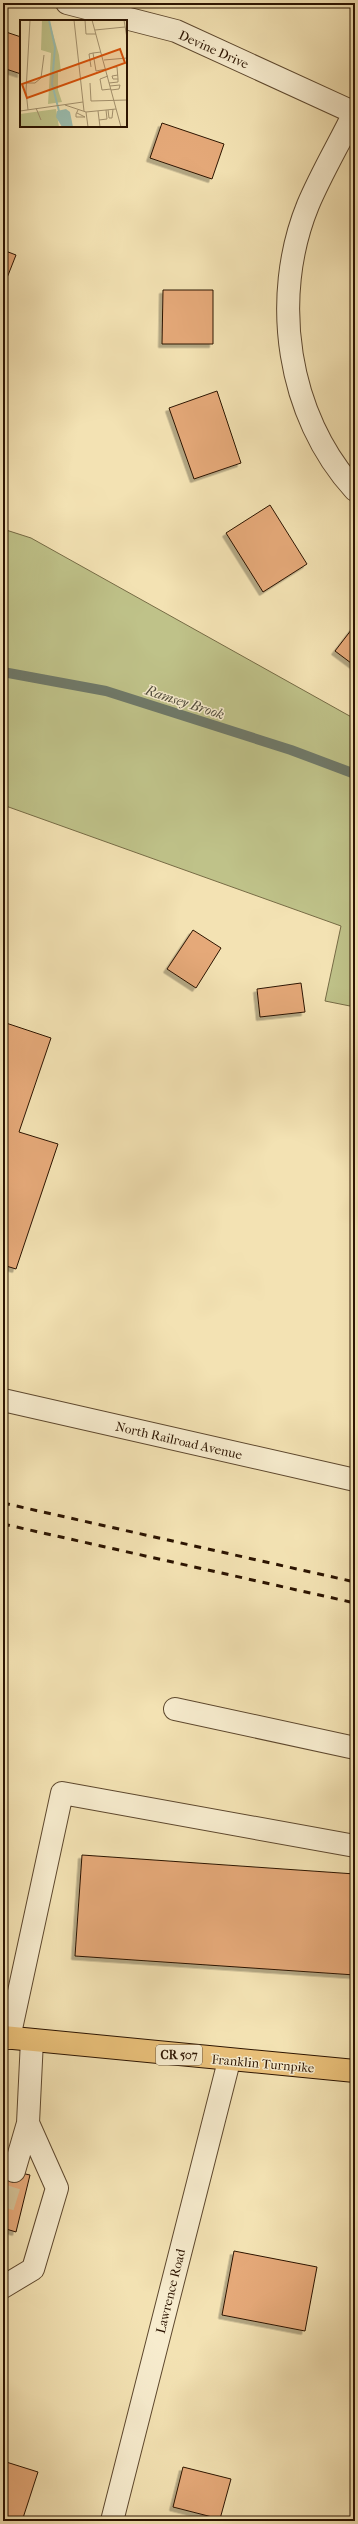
<svg xmlns="http://www.w3.org/2000/svg" width="358" height="2524" font-family="'IM FELL French Canon',serif">
	<style>
		.green { fill: #bfc289; stroke: #766b45 }
		.lines { fill: none; stroke-linecap: round; stroke-linejoin: round }
		.stream { stroke: #6f7969; stroke-width: 10 }
		.building { fill: #e5a979; stroke: #2c1401; filter: url(#shadow) }
		.minor-tunnel { stroke: #d5c398; stroke-width: 22; stroke-dasharray: 22 11; stroke-linecap: butt }
		.minor-casing { stroke: #5e482e; stroke-width: 24 }
		.major-casing { stroke: #2c1401; stroke-width: 24 }
		.minor { stroke: #f7ecce; stroke-width: 22 }
		.major { stroke: #eac17a; stroke-width: 22 }
		.rail { stroke: #2c1401; stroke-width: 3; stroke-dasharray: 7 7; stroke-linecap: butt }
		.labels { text-anchor: middle; stroke-width: 3; stroke-linejoin: round; paint-order: stroke }
		.shield { fill: #f7ecce; stroke: #69553e; stroke-width: 1 }
		.shield-label { font-size: 12px; font-weight: bold; fill: #2c1401 }
		.street-label { font-size: 13px; fill: #2c1401; stroke: #f7ecce }
		.water-label { font-size: 14px; font-style: italic; fill: #534f3e; stroke: #f7ecce }
		.inset-river { fill: none; stroke: #9bbdaf; stroke-width: 2 }
		.inset-road { fill: none; stroke: #a3906c; stroke-width: 1 }
		.view { fill: #d5520b; fill-opacity: 0.15; stroke: #d5520b; stroke-width: 2 }
		.inset-edge { fill: none; stroke: #2c1401; stroke-width: 2 }
	</style>
	<defs>
		<filter id="shadow"><feDropShadow dx="-3.5" dy="3.5" stdDeviation="0" flood-color="#0004"/></filter>
	</defs>
	<rect width="100%" height="100%" fill="#f3e2b3"/>
	<filter id="stains"><feTurbulence type="fractalNoise" baseFrequency=".005" numOctaves="4"/><feColorMatrix values="0 0 0 0 .2 0 0 0 0 .09 0 0 0 0 .02 0 0 0 .5 -.17"/></filter>
	<radialGradient id="worn" r=".72"><stop offset=".6" stop-color="#630" stop-opacity="0"/><stop offset="1" stop-color="#630" stop-opacity=".3"/></radialGradient>
	<path class="green" d="M3,529L31,538L355,719V1007L325,1001L341,926L3,805Z"/>
	<g class="lines">
		<path class="stream" d="M3,672L106,691L291,750L355,774"/>
	</g>
	<path class="building" d="M3,31L21,37V74L3,68Z
		M162,123L224,144L212,179L150,158Z
		M3,250L16,255L3,288Z
		M163,290H213V344H162Z
		M217,391L241,463L194,479L169,408Z
		M270,505L307,564L263,592L226,533Z
		M355,625V666L335,651Z
		M193,930L221,948L196,988L167,969Z
		M301,983L305,1012L260,1017L257,989Z
		M3,1022L51,1038L19,1132L58,1144L16,1269L3,1265Z
		M82,1855L355,1874V1975L75,1956Z
		M3,2169L30,2175L16,2232L3,2228Z
		M234,2251L317,2267L305,2331L222,2315Z
		M3,2461L38,2472L22,2521L3,2515Z
		M183,2467L231,2479L220,2519L173,2507Z"/>
	<g class="lines">
		<path class="minor-tunnel" d="M3,2207L14,2171"/>
		<defs>
			<path id="minor" d="M67,3L176,31L355,113
				M354,113C339,144 321,174 308,205C270,298 287,416 355,490
				M3,1400L355,1480
				M175,1709L355,1748
				M9,2038L62,1793L355,1846
				M14,2171L28,2123
				M3,2287L33,2269L57,2188L28,2123L32,2040
				M112,2521L229,2061"/>
			<path id="major" d="M3,2037L355,2071"/>
		</defs>
		<use href="#minor" class="minor-casing"/>
		<use href="#major" class="major-casing"/>
		<use href="#minor" class="minor"/>
		<use href="#major" class="major"/>
		<path class="rail" d="M3,1503L355,1582
			M3,1524L355,1603"/>
	</g>
	<g class="labels">
		<rect class="shield" x="156" y="2045" width="46" height="20" rx="3"/>
		<g class="shield-label">
			<text x="179" y="2059">CR 507</text>
		</g>
		<g class="street-label">
			<text transform="translate(214 49) rotate(24)" y="5">Devine Drive</text>
			<text transform="translate(179 1440) rotate(13)" y="5">North Railroad Avenue</text>
			<text transform="translate(263 2063) rotate(5)" y="5">Franklin Turnpike</text>
			<text transform="translate(170 2291) rotate(-76)" y="5">Lawrence Road</text>
		</g>
		<g class="water-label">
			<text transform="translate(185 702) rotate(18)" y="5">Ramsey Brook</text>
		</g>
	</g>
	<g transform="translate(20 20)">
		<rect width="107" height="107" fill="#f3e2b3"/>
		<path d="M22,0H29L39,35L41,52H38V70L42,82L28,84L31,33L21,30ZM36,89L39,107H0V94Z" fill="#bfc289"/>
		<path d="M46,89L50,92L53,107H42L36,97L37,91Z" fill="#9bbdaf"/>
		<path class="inset-river" d="M29,0L35,27L32,64L39,91"/>
		<path class="inset-road" d="M54,0L64,91M65,0L66,14H76M72,0L101,107M104,0L107,18M75,10L105,7M81,32L73,33L76,51L86,49M84,40L107,38M71,47L69,34L73,33M93,47H97L98,59M98,55L92,56L93,59H98M88,56L80,59L82,70L91,69M7,63H15L21,58L24,35M70,63L71,81L107,80M89,63L98,62V59M90,66L100,65L99,69L91,70M45,85L66,92L96,89M16,88L21,100M8,90L6,71L10,0M88,90L89,98H92L93,89M0,91L63,82M78,91L80,107M66,92L68,107M57,93L65,97H56V94L58,90M79,100L87,99L86,90"/>
		<path class="view" d="M100,29L105,43L7,78L2,64Z"/>
		<rect width="107" height="107" class="inset-edge"/>
	</g>
	<rect width="358" height="2524" fill="none" stroke="#f3e2b3" stroke-width="16"/>
	<rect x="4" y="4" width="350" height="2516" fill="none" stroke="#2c1401" stroke-width="2"/>
	<rect x="8" y="8" width="342" height="2508" fill="none" stroke="#2c1401"/>
	<rect width="100%" height="100%" filter="url(#stains)"/>
	<rect width="100%" height="100%" fill="url(#worn)"/>
</svg>
